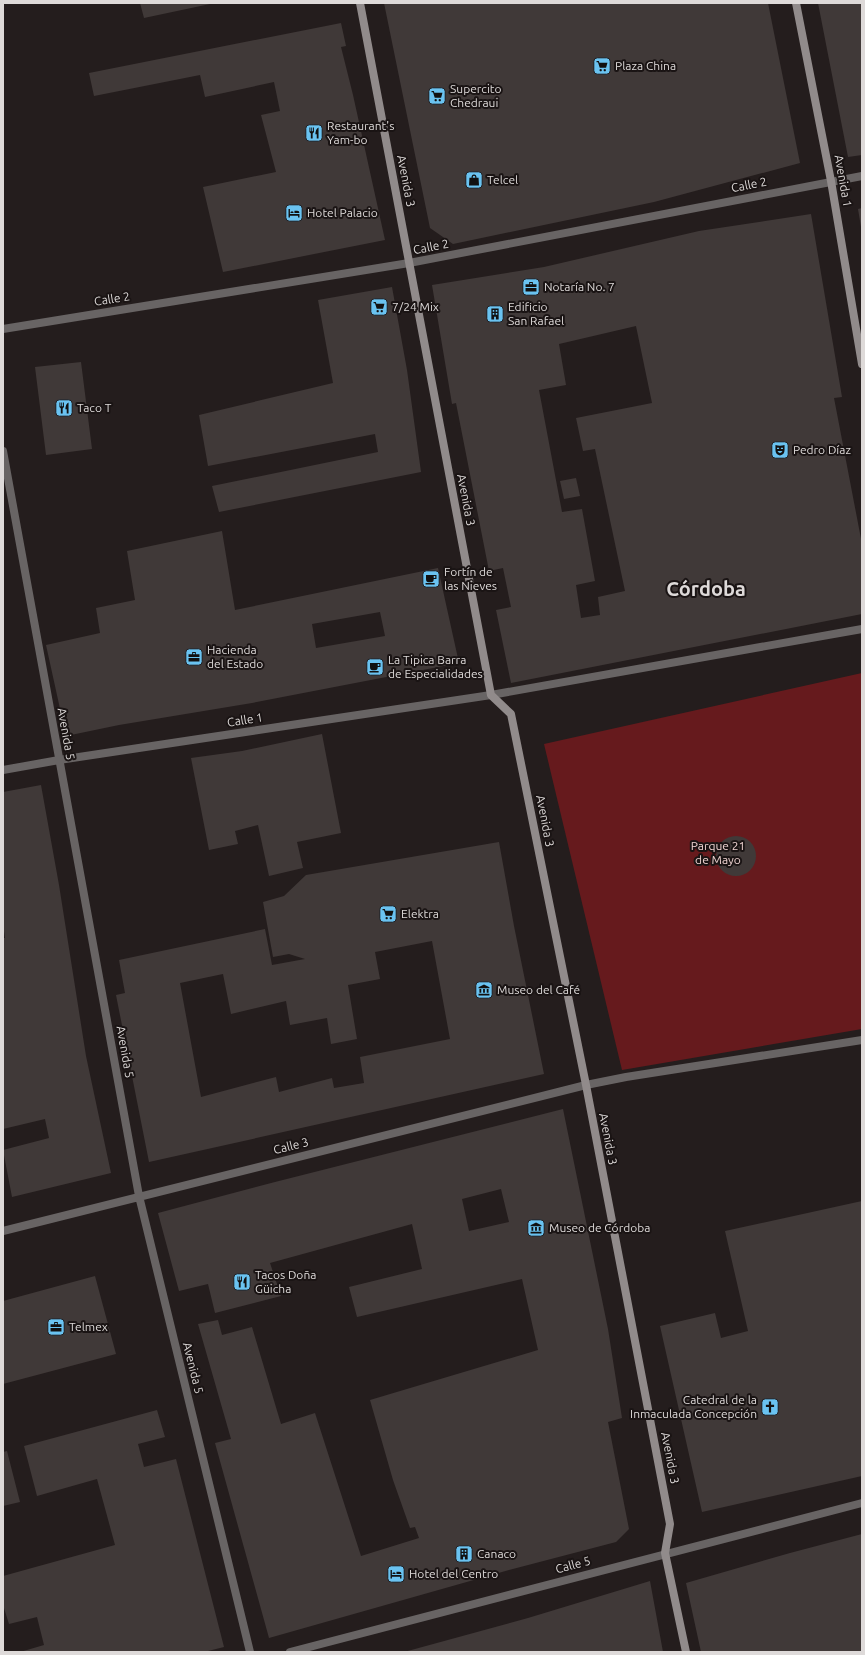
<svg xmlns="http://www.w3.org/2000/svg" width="865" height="1655" font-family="Ubuntu,sans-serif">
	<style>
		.green { fill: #661a1d }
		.building { fill: #403938; fill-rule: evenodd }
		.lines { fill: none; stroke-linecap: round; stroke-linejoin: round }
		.pedestrian { stroke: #686464; stroke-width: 8 }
		.minor { stroke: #686464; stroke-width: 8 }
		.secondary { stroke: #918b8b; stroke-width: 8 }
		.labels { text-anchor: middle; stroke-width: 4; stroke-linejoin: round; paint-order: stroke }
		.poi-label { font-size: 12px; fill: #dedad9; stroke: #1a1414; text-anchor: start }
		.street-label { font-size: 12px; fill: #dedad9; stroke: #1a1414 }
		.park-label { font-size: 12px; fill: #eed3d1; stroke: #1a1414 }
		.town-label { font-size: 20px; font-weight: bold; fill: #dedad9; stroke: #1a1414 }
	</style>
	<rect width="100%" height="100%" fill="#241d1d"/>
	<path class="green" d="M862,673V1029L622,1070L544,744Z"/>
	<path class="building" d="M140,3H210V4L144,18Z
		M384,3H768L800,163L654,202L453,244L430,228Z
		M818,3H862V155L848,157Z
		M341,23L346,46L341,47L353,95L385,240L223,272L203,187L276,172L261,115L280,111L274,82L205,97L200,75L94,96L89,73Z
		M862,208V227H861L858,209Z
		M811,214L842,397L834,398L862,544V614L511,683L496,610L511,607L503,568L489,571L456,403L452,404L432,285L544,267L699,231ZM636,326L652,403L576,418L583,451L595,449L625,591L598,597L600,615L581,618L576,585L595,581L582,509L562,512L539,390L566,385L559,344Z
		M392,287L407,370L421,472L219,512L212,486L378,452L375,434L208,466L199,415L333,383L318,300Z
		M81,362L92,449L46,455L35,367Z
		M576,478L580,496L564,499L560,481Z
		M222,531L235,610L438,568L459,663L252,703L119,725L66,736L46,645L100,633L96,608L135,600L127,551ZM380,612L385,636L316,648L312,624Z
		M322,734L341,833L297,842L303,868L269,876L258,825L235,831L238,844L209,850L191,758L242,751Z
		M41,785L59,885L86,1056L111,1173L12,1197L3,1150L49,1138L45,1119L3,1129V1007H4L3,938H5L3,925V792Z
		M716 856a20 20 0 1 1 40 0a20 20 0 1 1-40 0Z
		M499,842L514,926L544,1074L149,1162L116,995L125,993L119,960L265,929L272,965L305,959L289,954L273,957L263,902L284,896L306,875ZM432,941L450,1039L360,1057L364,1083L334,1088L332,1078L279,1092L276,1077L201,1097L180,983L223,974L231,1014L286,1001L290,1025L327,1018L331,1044L357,1039L348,985L380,979L375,952Z
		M563,1109L608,1329L622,1418L608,1422L629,1529L616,1542L509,1570L269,1638L215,1443L231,1439L198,1324L218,1320L222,1335L252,1327L281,1424L315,1413L361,1556L419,1538L415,1527L410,1528L393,1480L370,1400L538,1350L522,1279L357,1317L349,1287L422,1269L412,1224L270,1263L281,1296L215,1313L208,1284L179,1291L158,1213L275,1182ZM501,1189L509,1222L469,1231L462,1199Z
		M862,1201V1476L702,1512L660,1326L715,1313L721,1338L748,1331L725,1231Z
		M95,1276L116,1354L3,1384V1301Z
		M157,1410L165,1437L138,1444L144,1467L176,1459L224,1647L204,1652H20L44,1645L37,1617L9,1624L3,1605V1576L115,1545L97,1479L37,1496L24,1446Z
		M7,1451L20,1502L3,1506V1452Z
		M862,1534V1652H701L686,1583L790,1553Z
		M650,1581L663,1652H404L528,1618Z"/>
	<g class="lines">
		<path class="pedestrian" d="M59,760L491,695L862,629
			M586,1085L626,1077L862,1040"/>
		<path class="minor" d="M3,329L409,263L862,176
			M3,451L139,1196L250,1652
			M3,770L59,760
			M3,1231L586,1085
			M290,1652L862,1503"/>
		<path class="secondary" d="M360,3L491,695L511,714L586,1085L670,1524L665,1553L686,1652
			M796,3L831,181L862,364"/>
	</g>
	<defs>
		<symbol id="supermarket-square" viewBox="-11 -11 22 22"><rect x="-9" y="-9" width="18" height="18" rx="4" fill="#6ac3f1" stroke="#1a1414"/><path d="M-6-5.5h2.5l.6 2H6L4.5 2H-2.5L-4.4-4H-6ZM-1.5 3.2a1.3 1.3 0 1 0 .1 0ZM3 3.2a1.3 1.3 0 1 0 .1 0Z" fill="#111"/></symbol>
		<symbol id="restaurant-square" viewBox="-11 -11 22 22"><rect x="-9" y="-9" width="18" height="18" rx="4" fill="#6ac3f1" stroke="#1a1414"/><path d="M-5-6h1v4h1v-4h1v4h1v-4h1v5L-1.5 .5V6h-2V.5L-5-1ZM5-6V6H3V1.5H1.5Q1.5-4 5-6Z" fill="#111"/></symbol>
		<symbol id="shop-square" viewBox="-11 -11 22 22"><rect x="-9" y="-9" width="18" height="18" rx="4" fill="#6ac3f1" stroke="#1a1414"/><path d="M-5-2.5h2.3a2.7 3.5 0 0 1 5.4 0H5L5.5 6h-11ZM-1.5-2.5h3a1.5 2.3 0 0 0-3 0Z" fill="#111"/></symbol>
		<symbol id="hotel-square" viewBox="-11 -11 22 22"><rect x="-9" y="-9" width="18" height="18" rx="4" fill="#6ac3f1" stroke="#1a1414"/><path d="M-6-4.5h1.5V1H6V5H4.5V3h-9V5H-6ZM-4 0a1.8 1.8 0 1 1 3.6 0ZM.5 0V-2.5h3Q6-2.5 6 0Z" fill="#111"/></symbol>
		<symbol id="office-square" viewBox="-11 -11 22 22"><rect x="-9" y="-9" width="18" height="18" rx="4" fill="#6ac3f1" stroke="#1a1414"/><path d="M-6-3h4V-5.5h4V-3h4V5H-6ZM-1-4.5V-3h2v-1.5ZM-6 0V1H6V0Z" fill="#111"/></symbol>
		<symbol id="building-square" viewBox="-11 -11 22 22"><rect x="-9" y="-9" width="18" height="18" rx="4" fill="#6ac3f1" stroke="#1a1414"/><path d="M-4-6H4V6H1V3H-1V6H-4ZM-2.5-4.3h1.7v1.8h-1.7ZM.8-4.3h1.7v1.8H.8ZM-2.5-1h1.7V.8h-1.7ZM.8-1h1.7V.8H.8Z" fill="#111"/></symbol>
		<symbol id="theatre-square" viewBox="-11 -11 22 22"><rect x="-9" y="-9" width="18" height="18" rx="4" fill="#6ac3f1" stroke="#1a1414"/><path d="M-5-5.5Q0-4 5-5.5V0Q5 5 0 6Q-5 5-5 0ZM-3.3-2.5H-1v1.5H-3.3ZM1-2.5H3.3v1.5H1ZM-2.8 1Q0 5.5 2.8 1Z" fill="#111"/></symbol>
		<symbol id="cafe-square" viewBox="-11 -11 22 22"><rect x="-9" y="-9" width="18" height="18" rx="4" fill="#6ac3f1" stroke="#1a1414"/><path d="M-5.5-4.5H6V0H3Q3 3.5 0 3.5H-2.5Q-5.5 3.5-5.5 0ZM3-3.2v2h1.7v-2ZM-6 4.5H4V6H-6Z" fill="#111"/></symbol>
		<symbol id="museum-square" viewBox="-11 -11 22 22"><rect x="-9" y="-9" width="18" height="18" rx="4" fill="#6ac3f1" stroke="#1a1414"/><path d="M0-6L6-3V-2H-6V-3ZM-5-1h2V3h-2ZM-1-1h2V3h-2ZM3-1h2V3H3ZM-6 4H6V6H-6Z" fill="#111"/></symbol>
		<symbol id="church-square" viewBox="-11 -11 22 22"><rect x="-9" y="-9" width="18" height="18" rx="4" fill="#6ac3f1" stroke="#1a1414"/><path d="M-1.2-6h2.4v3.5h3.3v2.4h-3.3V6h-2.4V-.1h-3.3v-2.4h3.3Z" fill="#111"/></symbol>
	</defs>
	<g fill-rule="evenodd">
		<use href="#supermarket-square" x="592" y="56" width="20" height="20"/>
		<use href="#supermarket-square" x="427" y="86" width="20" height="20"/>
		<use href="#restaurant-square" x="304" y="123" width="20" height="20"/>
		<use href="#shop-square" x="464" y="170" width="20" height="20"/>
		<use href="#hotel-square" x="284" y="203" width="20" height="20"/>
		<use href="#office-square" x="521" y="277" width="20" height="20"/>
		<use href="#supermarket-square" x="369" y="297" width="20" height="20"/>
		<use href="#building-square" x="485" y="304" width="20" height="20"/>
		<use href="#restaurant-square" x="54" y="398" width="20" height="20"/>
		<use href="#theatre-square" x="770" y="440" width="20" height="20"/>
		<use href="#cafe-square" x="421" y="569" width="20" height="20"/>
		<use href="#office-square" x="184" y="647" width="20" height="20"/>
		<use href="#cafe-square" x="365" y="657" width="20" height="20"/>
		<use href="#supermarket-square" x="378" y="904" width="20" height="20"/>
		<use href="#museum-square" x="474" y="980" width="20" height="20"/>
		<use href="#museum-square" x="526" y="1218" width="20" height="20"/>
		<use href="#restaurant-square" x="232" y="1272" width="20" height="20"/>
		<use href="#office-square" x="46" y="1317" width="20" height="20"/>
		<use href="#church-square" x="760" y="1397" width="20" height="20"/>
		<use href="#building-square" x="454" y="1544" width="20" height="20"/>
		<use href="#hotel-square" x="386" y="1564" width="20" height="20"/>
	</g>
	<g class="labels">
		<g class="poi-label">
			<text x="615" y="70">Plaza China</text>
			<text x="450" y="93">Supercito<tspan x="450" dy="14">Chedraui</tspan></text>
			<text x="327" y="130">Restaurant's<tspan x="327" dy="14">Yam-bo</tspan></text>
			<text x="487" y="184">Telcel</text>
			<text x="307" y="217">Hotel Palacio</text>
			<text x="544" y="291">Notaría No. 7</text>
			<text x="392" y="311">7/24 Mix</text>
			<text x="508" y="311">Edificio<tspan x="508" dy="14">San Rafael</tspan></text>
			<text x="77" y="412">Taco T</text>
			<text x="793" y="454">Pedro Díaz</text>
			<text x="444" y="576">Fortín de<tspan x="444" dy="14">las Nieves</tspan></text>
			<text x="207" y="654">Hacienda<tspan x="207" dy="14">del Estado</tspan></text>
			<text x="388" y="664">La Tipica Barra<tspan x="388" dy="14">de Especialidades</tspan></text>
			<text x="401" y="918">Elektra</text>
			<text x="497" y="994">Museo del Café</text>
			<text x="549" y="1232">Museo de Córdoba</text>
			<text x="255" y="1279">Tacos Doña<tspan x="255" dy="14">Güicha</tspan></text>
			<text x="69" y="1331">Telmex</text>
			<text x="757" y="1404" text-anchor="end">Catedral de la<tspan x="757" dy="14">Inmaculada Concepción</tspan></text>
			<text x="477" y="1558">Canaco</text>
			<text x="409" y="1578">Hotel del Centro</text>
		</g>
		<g class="street-label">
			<text transform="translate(406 181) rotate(79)" y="4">Avenida 3</text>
			<text transform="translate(843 181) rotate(80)" y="4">Avenida 1</text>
			<text transform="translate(749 185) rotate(-11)" y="4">Calle 2</text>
			<text transform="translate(431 247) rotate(-11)" y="4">Calle 2</text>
			<text transform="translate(112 299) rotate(-9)" y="4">Calle 2</text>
			<text transform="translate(466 500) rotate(79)" y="4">Avenida 3</text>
			<text transform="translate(245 720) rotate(-9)" y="4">Calle 1</text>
			<text transform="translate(66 734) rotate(80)" y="4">Avenida 5</text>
			<text transform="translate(545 821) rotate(79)" y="4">Avenida 3</text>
			<text transform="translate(125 1052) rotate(80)" y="4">Avenida 5</text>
			<text transform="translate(608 1139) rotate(79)" y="4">Avenida 3</text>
			<text transform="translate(291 1146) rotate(-14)" y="4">Calle 3</text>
			<text transform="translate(193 1368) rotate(76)" y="4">Avenida 5</text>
			<text transform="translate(670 1458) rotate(79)" y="4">Avenida 3</text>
			<text transform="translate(573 1565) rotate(-15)" y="4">Calle 5</text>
		</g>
		<g class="park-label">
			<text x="718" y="850">Parque 21<tspan x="718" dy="14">de Mayo</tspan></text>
		</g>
		<g class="town-label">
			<text x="706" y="596">Córdoba</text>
		</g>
	</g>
	<rect width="865" height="1655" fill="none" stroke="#dedad9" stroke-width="8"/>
</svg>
